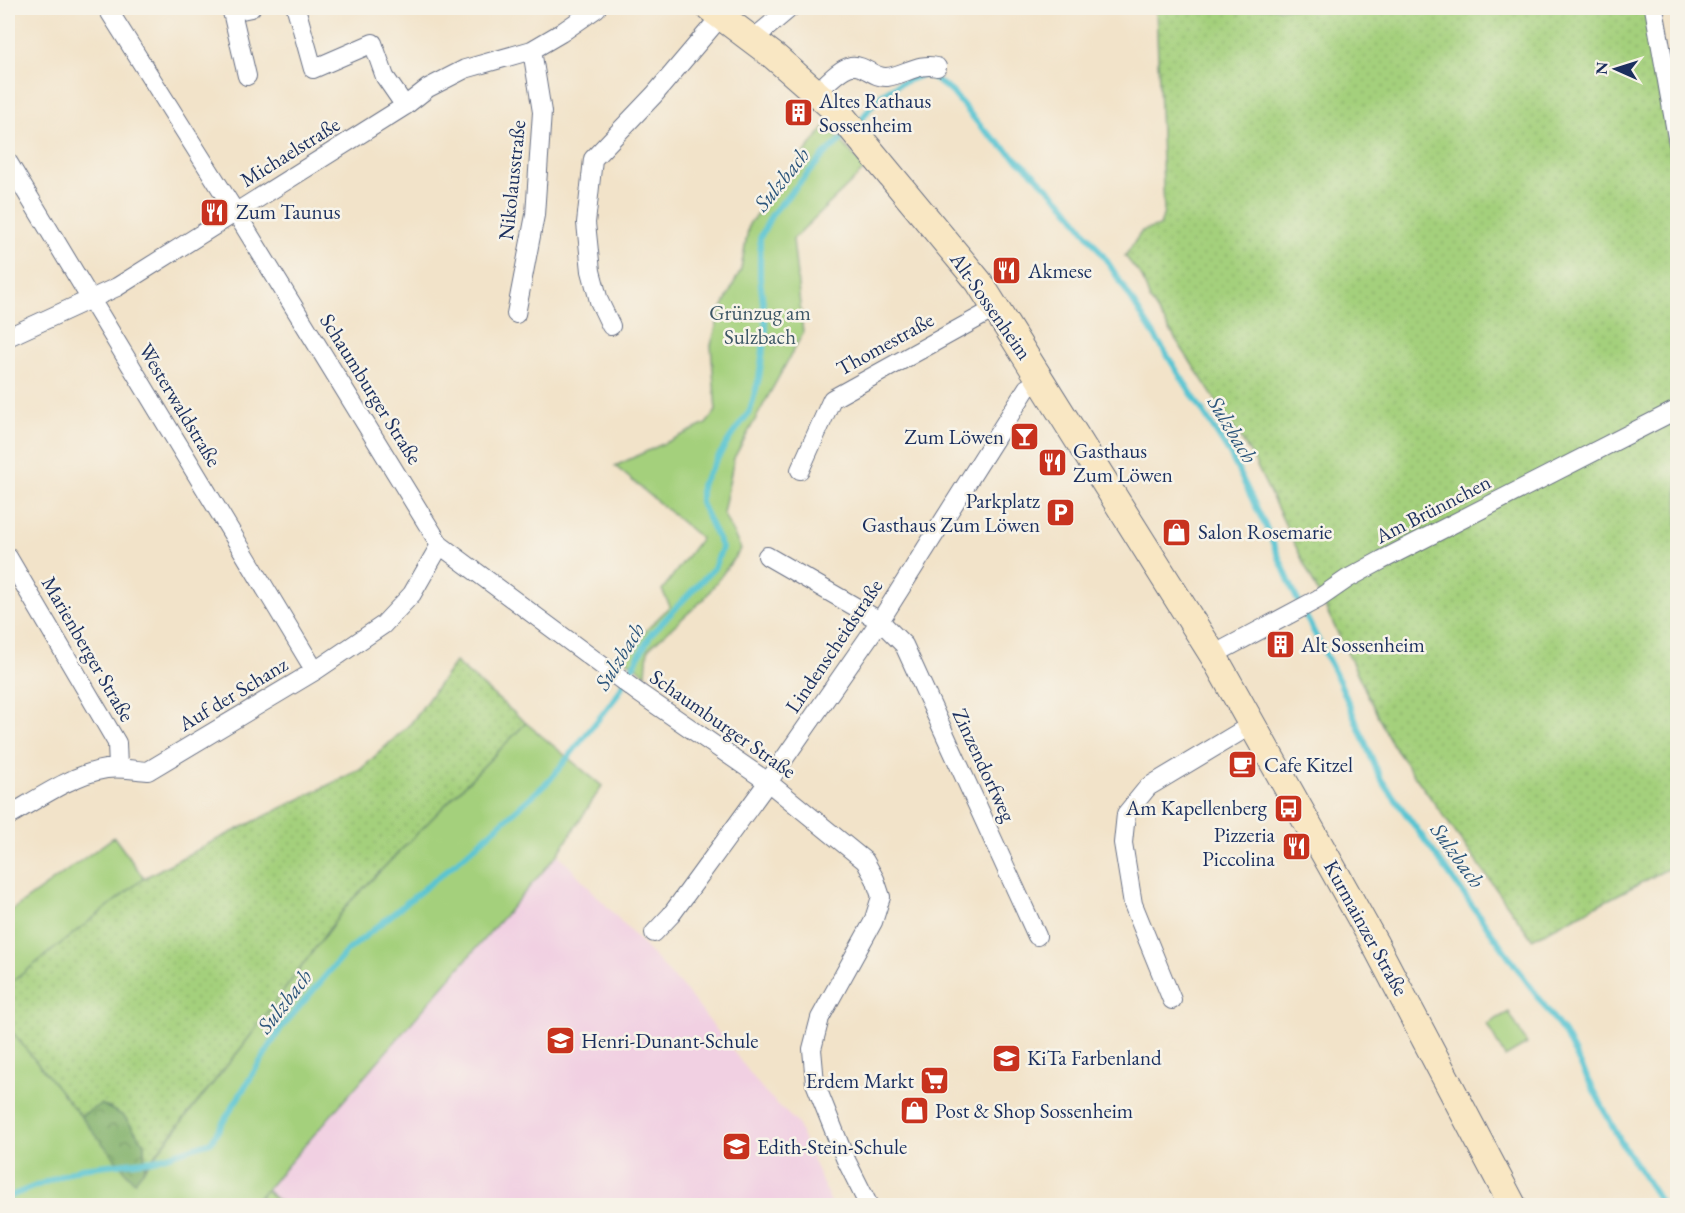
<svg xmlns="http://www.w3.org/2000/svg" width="1685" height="1213" font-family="'EB Garamond',serif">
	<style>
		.built { fill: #f1d0e2 }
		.grass { fill: url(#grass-dots); stroke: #60806d; stroke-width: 1.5 }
		.forest { fill: url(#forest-crowns); stroke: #4f7065; stroke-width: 1.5 }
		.park { fill: #a4d07c; stroke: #60806d; stroke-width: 1.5 }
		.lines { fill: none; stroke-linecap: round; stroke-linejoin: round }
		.stream { stroke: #58c4d2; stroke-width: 6 }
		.minor-casing { stroke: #666e83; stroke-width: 20 }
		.secondary-casing { stroke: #666e83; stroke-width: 29 }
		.minor { stroke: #fff; stroke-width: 18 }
		.secondary { stroke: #f9e7c3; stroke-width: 27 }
		.labels { text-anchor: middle; stroke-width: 5; stroke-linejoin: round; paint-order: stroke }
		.poi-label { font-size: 21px; fill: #1b2f5e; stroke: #f7f3e8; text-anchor: start }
		.street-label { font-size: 21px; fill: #1b2f5e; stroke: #f7f3e8 }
		.park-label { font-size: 21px; fill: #3d5766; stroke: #f7f3e8 }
		.water-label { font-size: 22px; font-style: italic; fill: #2a547b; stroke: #f7f3e8 }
	</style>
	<defs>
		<pattern id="grass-dots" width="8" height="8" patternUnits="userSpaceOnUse" patternTransform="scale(1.5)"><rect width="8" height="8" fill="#a4d07c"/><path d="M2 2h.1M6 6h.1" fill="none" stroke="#8db36e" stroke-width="1.8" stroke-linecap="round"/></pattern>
		<pattern id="forest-crowns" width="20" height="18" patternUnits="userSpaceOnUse" patternTransform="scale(1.5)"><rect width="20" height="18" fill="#83b26c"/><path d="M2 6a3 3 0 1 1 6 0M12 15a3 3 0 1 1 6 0" fill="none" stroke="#6a915c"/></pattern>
	</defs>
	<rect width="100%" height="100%" fill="#f7f3e8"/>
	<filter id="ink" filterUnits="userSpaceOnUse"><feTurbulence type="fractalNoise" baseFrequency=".0167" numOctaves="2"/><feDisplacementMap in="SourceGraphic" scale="12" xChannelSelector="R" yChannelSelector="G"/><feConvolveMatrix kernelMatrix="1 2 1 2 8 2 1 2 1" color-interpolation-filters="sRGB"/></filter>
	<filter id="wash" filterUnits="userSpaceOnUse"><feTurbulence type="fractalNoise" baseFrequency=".008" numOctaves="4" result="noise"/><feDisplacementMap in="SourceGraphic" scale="24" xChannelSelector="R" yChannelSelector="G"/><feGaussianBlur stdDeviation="1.35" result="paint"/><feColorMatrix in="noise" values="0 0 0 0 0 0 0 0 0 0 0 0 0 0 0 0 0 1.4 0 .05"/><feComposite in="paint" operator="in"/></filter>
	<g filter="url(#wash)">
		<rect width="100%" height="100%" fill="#f2e3c9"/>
		<path class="built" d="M558,854L686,991L764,1091L797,1123L832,1205L283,1206L266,1190Z"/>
		<path class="grass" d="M1156,8H1646L1678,199L1677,864L1532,939L1391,743L1252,456L1150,300L1142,277L1125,256L1142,231L1160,226L1164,212Z
			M455,662L526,723L348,904L242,1047L133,1182L8,1027V985L144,878L210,843L361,769L411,723Z
			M266,1190L283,1205L250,1206Z"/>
		<path class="forest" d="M101,1104L124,1116L144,1143L146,1205H8V1177L65,1125Z"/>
		<path class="park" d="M827,124L865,169L793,239L803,333L734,458L723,513L741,549L704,599L648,649L646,674L621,656L670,606L662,590L701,538L615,466L706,424L716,411L711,345L721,310L741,269L749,224Z
			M526,723L602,786L558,854L266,1190L250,1205H8V1027L134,1182L242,1047L348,904Z
			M114,837L144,878L8,985V913Z
			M1509,1012L1527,1044L1505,1057L1487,1024Z"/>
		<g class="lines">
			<path class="stream" d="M858,124L879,96L901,83L922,75L931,76L952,92L982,128L1035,175L1066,206L1107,261L1230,454L1266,527L1295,595L1340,683L1380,778L1564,1033L1621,1142L1663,1206
				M8,1197L81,1168L154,1160L211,1142L281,1028L346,952L463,857L549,781L616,697L651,634L714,568L722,548L701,503V485L730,438L750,411L759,378L766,329L760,278V238L772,214L825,154L849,133"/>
		</g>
	</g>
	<g filter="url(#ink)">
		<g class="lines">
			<defs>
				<path id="minor" d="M107,8L236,213L440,545L639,693L768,782L865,861L875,879L881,897L873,922L820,1018L812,1049L815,1083L845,1158L869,1206
					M296,8L313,69L373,43L385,77L405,106
					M1654,8L1678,143
					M752,40L790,8
					M247,76L232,12L251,8
					M817,92C826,84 839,69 851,66C864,64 873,78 887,77C904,75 920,62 937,67
					M8,162L315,671
					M516,314L535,215L542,112L532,50
					M611,326L599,301L591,271L586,223L593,159L654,95L721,16
					M8,337L117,287L405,106L428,88L465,69L532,50L561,33L597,8
					M800,470L832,399L996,308
					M767,556L880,621L904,645L1037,936
					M8,557L117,743L118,768
					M1213,655L1318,599L1347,579L1382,560L1678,409
					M8,816C36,800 73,774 106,769C120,767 134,770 148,771L315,671L383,625L412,594L440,545
					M654,933L671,915L768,782L880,621L1027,388L1042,380
					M1172,1000L1133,904L1123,843L1126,814L1148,787L1253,724"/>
				<path id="secondary" d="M710,8L775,57L839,113L979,282L1213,655L1374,942L1513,1206"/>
			</defs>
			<use href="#minor" class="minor-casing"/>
			<use href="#secondary" class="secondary-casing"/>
			<use href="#minor" class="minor"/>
			<use href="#secondary" class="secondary"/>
		</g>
	</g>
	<defs>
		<symbol id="building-square" viewBox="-11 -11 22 22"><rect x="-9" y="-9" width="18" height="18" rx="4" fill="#c8321e" stroke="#f7f3e8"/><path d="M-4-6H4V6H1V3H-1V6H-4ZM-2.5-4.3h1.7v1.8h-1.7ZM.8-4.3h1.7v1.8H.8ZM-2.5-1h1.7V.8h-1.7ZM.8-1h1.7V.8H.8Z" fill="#fff"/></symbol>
		<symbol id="restaurant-square" viewBox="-11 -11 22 22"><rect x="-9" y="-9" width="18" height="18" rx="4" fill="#c8321e" stroke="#f7f3e8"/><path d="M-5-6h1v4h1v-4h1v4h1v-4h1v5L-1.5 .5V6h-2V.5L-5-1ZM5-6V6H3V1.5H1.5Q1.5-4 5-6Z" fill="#fff"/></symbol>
		<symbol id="bar-square" viewBox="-11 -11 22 22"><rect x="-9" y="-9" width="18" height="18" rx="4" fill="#c8321e" stroke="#f7f3e8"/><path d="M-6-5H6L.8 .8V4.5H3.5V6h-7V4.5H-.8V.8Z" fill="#fff"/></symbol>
		<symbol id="parking-square" viewBox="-11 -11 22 22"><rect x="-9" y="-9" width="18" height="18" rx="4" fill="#c8321e" stroke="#f7f3e8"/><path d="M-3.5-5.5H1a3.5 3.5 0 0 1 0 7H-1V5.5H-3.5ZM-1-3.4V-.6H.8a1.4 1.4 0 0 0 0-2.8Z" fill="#fff"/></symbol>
		<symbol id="shop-square" viewBox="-11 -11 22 22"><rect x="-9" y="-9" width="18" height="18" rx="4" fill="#c8321e" stroke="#f7f3e8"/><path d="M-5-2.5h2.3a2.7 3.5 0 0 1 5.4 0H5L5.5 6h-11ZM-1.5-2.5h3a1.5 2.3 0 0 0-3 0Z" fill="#fff"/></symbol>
		<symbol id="cafe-square" viewBox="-11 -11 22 22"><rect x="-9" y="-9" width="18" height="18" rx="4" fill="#c8321e" stroke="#f7f3e8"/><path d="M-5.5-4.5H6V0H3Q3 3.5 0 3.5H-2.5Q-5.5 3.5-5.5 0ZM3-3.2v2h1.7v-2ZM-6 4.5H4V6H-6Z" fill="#fff"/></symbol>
		<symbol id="bus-square" viewBox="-11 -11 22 22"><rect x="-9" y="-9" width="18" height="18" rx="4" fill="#c8321e" stroke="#f7f3e8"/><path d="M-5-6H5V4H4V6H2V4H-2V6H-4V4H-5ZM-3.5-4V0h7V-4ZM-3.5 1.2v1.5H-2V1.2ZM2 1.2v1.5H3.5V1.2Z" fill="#fff"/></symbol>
		<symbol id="school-square" viewBox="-11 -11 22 22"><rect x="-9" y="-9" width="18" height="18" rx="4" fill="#c8321e" stroke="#f7f3e8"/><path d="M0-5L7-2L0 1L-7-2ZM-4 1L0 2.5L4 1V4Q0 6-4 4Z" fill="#fff"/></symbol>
		<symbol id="supermarket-square" viewBox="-11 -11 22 22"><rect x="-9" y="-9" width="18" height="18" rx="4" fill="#c8321e" stroke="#f7f3e8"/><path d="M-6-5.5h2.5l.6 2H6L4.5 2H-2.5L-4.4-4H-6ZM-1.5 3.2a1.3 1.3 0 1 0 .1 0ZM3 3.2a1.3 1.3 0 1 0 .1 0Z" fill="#fff"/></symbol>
	</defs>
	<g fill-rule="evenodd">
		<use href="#building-square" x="782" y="96" width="33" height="33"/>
		<use href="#restaurant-square" x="198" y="196" width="33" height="33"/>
		<use href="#restaurant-square" x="990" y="254" width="33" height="33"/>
		<use href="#bar-square" x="1008" y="420" width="33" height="33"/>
		<use href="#restaurant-square" x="1036" y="446" width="33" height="33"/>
		<use href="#parking-square" x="1044" y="496" width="33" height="33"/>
		<use href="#shop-square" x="1160" y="516" width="33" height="33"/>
		<use href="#building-square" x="1264" y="628" width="33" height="33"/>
		<use href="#cafe-square" x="1226" y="748" width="33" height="33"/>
		<use href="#bus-square" x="1272" y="792" width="33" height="33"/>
		<use href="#restaurant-square" x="1280" y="830" width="33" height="33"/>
		<use href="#school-square" x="544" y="1024" width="33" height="33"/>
		<use href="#school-square" x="990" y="1042" width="33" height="33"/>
		<use href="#supermarket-square" x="918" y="1064" width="33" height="33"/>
		<use href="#shop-square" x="898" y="1094" width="33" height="33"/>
		<use href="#school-square" x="720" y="1130" width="33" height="33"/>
	</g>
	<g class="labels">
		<g class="poi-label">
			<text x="819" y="108">Altes Rathaus<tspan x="819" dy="24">Sossenheim</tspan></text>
			<text x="236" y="219">Zum Taunus</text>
			<text x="1028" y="278">Akmese</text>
			<text x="1004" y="444" text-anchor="end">Zum Löwen</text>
			<text x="1073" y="458">Gasthaus<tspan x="1073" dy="24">Zum Löwen</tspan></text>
			<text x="1040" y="508" text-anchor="end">Parkplatz<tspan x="1040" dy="24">Gasthaus Zum Löwen</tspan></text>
			<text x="1198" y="539">Salon Rosemarie</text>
			<text x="1301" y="652">Alt Sossenheim</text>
			<text x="1264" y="772">Cafe Kitzel</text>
			<text x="1267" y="815" text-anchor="end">Am Kapellenberg</text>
			<text x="1275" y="842" text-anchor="end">Pizzeria<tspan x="1275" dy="24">Piccolina</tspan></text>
			<text x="581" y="1048">Henri-Dunant-Schule</text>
			<text x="1027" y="1065">KiTa Farbenland</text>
			<text x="914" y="1088" text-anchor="end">Erdem Markt</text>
			<text x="935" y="1118">Post &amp; Shop Sossenheim</text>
			<text x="757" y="1154">Edith-Stein-Schule</text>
		</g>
		<g class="street-label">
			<text transform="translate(290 152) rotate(-32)" y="7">Michaelstraße</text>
			<text transform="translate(512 180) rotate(-84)" y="7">Nikolausstraße</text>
			<text transform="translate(991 306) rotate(55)" y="7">Alt-Sossenheim</text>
			<text transform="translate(885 344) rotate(-29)" y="7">Thomestraße</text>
			<text transform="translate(371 389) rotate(58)" y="7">Schaumburger Straße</text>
			<text transform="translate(180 405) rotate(59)" y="7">Westerwaldstraße</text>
			<text transform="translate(1433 509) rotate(-27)" y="7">Am Brünnchen</text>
			<text transform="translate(834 646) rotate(-56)" y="7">Lindenscheidstraße</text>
			<text transform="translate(88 649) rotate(60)" y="7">Marienberger Straße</text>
			<text transform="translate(233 694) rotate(-31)" y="7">Auf der Schanz</text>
			<text transform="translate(723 724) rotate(35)" y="7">Schaumburger Straße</text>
			<text transform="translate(984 765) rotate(65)" y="7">Zinzendorfweg</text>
			<text transform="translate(1366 928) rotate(61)" y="7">Kurmainzer Straße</text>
		</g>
		<g class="park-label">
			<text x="760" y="320">Grünzug am<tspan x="760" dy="24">Sulzbach</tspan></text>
		</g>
		<g class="water-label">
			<text transform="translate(781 179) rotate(-51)" y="8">Sulzbach</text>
			<text transform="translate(1233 429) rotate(59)" y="8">Sulzbach</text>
			<text transform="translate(619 656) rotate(-58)" y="8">Sulzbach</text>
			<text transform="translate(1458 855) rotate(54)" y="8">Sulzbach</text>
			<text transform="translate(284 1001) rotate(-52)" y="8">Sulzbach</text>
		</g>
	</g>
	<rect width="1685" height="1213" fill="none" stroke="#f7f3e8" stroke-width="30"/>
	<g transform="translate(1616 69) rotate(273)" stroke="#f7f3e8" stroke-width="4.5" paint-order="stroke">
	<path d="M0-4.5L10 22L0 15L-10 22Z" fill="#1b2f5e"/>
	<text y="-9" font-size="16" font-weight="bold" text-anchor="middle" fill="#1b2f5e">N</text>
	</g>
</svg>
